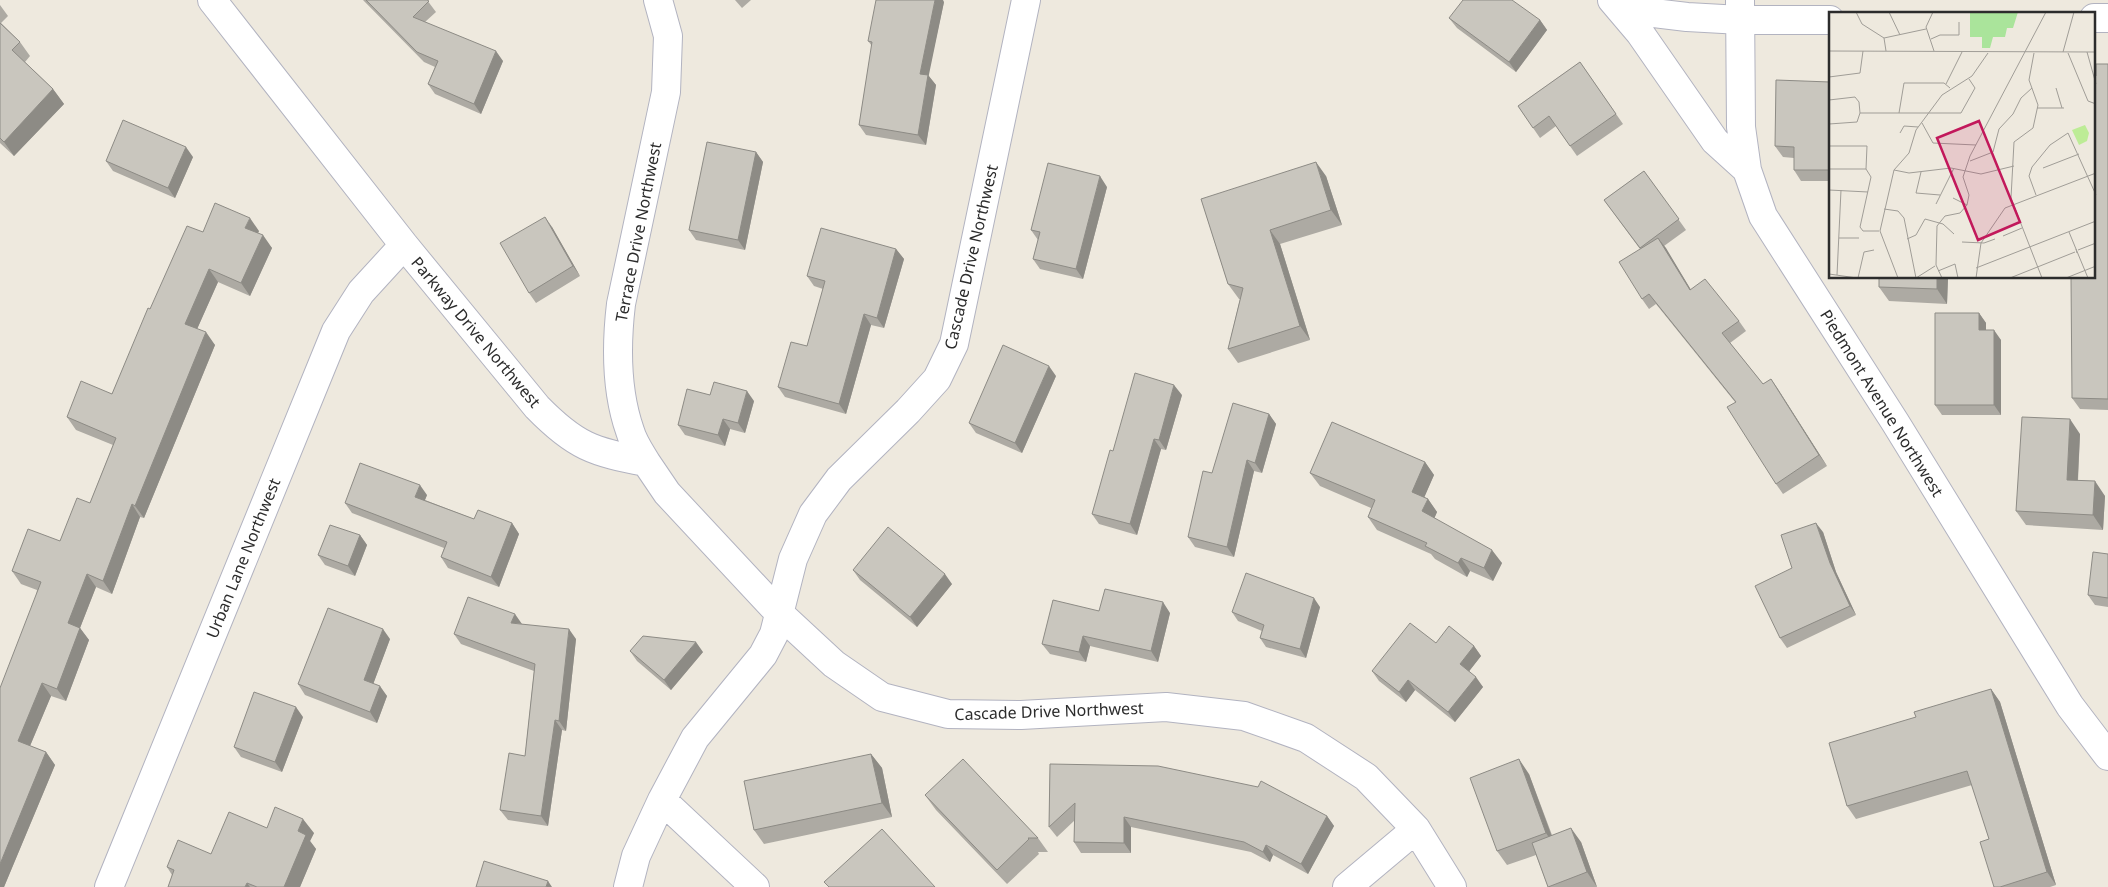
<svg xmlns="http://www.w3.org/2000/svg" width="2108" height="887" font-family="'Noto Sans',sans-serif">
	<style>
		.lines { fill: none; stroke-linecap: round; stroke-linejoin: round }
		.minor-casing { stroke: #b2b3c0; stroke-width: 30 }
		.minor { stroke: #fff; stroke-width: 28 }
		.wall { fill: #adaaa3 }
		.shaded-wall { fill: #8d8b85 }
		.building { fill: #c9c6be; stroke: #8d8b85 }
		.labels { text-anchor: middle; stroke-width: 4; stroke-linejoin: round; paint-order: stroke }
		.street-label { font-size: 16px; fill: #2c2c2c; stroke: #fff }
		.inset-road { fill: none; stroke: #a09d97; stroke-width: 1 }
		.view { fill: #c2185b; fill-opacity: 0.15; stroke: #c2185b; stroke-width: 2.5 }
		.inset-edge { fill: none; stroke: #2c2c2c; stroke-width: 2.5 }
	</style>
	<rect width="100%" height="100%" fill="#eee9de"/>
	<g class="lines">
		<defs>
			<path id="minor" d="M212,0L404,245L537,407C575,446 593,452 646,462L667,493L779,613L834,664L882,697L948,714L1021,715L1166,707L1244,716L1306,738L1366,777L1416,829L1452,887
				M1612,0L1640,33L1715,141L1747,170
				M1617,0L1654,13L1687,17L1741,20H1830
				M1740,0L1741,127L1747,170L1763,216L1895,422L2070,706L2108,756
				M2094,18H2108
				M646,462C640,452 633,442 630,431C616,391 616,346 621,304L666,92L668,36L658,0
				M662,800L755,887
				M109,887L336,331L361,292L404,245
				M628,887L636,856L662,800L695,738L763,655L774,634L793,559L813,514L839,479L908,411L937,379L954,344L1026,0
				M1347,887L1416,829"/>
		</defs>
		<use href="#minor" class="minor-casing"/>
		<use href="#minor" class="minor"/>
	</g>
	<path class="wall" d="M363,0H427L436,12L425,22L503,61L481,114L435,94L428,84L435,67L424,62Z
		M735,0H751L742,8Z
		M944,2L928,75L936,85L926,145L866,135L859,125L872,46L868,41Z
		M0,5L8,16L1,23L20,42L30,56L25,62L53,89L64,104L14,156L0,143Z
		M1449,18L1540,20L1547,30L1516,72L1457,28Z
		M1580,62L1623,124L1577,156L1556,126L1540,138L1518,106Z
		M2108,64V410L2080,409L2072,398L2096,76Z
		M1830,82V181H1801L1794,170V158L1783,157L1775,146Z
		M756,152L763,162L745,250L696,240L689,230Z
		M193,157L175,198L113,171L106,161Z
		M1644,171L1686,230L1664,246L1691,290L1739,321L1746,331L1730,343L1763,384L1771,379L1827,466L1783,494L1776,484L1735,402L1656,304L1649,309L1642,299L1640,249L1604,200Z
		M1326,176L1342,225L1280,244L1310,340L1238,363L1228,349L1240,299H1239L1228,284L1201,199Z
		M1107,187L1083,279L1040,269L1033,259L1038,240L1031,230Z
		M552,227L580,276L536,303L529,293Z
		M259,231L258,233L272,248L250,296L218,282L197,329L215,345L144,518L140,517L112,594L96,587L80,628L89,640L66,701L51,696L30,746L46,752L55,765L4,887H0L37,590L21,584L12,571L60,541L90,503L113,445L76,430L67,417L112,394L150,309L203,232Z
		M896,249L904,259L884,328L871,325L846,414L785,397L778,387L807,346L823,289L814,286L807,276Z
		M1948,278L1947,304L1889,301L1879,287Z
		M1979,313L1986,323V330L2001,340V415H1942L1935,405Z
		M1056,376L1022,453L976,433L969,423Z
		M1182,395L1166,450L1161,449L1137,535L1099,524L1092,514L1113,451Z
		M754,401L745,433L730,429L725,446L685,435L678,425Z
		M1269,414L1276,424L1262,473L1254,471L1234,557L1195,547L1188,537Z
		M2080,434L2078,481L2105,496L2103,530L2026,525L2016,511Z
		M1425,462L1434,475L1424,497L1428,499L1437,512L1434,518L1502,563L1493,581L1470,571L1467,577L1435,559L1431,554L1377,530L1368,517L1371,508L1320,486L1310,473Z
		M427,495L425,500L474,519L512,523L519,534L499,587L448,568L441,557L444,548L352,513L345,503Z
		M1823,532L1836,572L1856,615L1787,648L1780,638L1792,568Z
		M360,535L367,545L355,576L325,565L318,555Z
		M2108,554V607L2095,605L2088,595Z
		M853,570L952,584L917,627L860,580Z
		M1320,607L1306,658L1266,647L1260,638L1262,631L1238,621L1232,612Z
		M1099,611L1170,613L1158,662L1090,646L1086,662L1050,654L1042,644Z
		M522,624L576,639L566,731L562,730L548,826L508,820L500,810L525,756L534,671L461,644L454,634Z
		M390,639L373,684L387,696L377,723L305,695L298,684Z
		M1436,643L1474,646L1481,656L1469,671L1483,687L1455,722L1415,690L1406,702L1379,681L1372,671Z
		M630,651L703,652L671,690L637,661Z
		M1991,689L2000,702L2056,885L2050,887H1994L1989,839L1972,785L1856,819L1847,806L1916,717Z
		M303,717L282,772L241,757L234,747Z
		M871,754L882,768L892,817L764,844L754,830Z
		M1050,764L1327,816L1334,826L1308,874L1273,855L1270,862L1251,852L1131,827V853H1081L1074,842L1075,820L1057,837L1049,827Z
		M1529,774L1552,835L1581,842L1597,887H1548L1536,855L1507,865L1497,851Z
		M925,795L1038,838L1048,852H1038L1039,854L1007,884L936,810Z
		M267,828L314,833L310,841L316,849L300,887H168L172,875L167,867L211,854Z"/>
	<path class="shaded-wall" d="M935,0H943L944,2L927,84L920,74Z
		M1540,20L1547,30L1516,72L1509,62Z
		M496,51L503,61L481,114L474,104Z
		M928,75L936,85L926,145L918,135Z
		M53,89L64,104L14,156L4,142Z
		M186,147L193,157L175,198L168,188Z
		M756,152L763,162L745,250L738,240Z
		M1316,162L1326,176L1342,225L1331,210Z
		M1100,176L1107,187L1083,279L1076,269Z
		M545,217L552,227L580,276L573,266Z
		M250,218L259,231L254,240L245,228Z
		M1270,230L1280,244L1310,340L1300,326Z
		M263,235L272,248L250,296L241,283Z
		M1658,238L1666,248L1697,300L1690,290Z
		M896,249L904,259L884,328L877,318Z
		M209,269L218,282L194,336L185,324Z
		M1937,278H1948L1947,304L1937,289Z
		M1979,313L1986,323V340L1979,330Z
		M864,314L871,325L846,414L839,404Z
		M1994,330L2001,340V415L1994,405Z
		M206,332L215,345L144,518L135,506Z
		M1049,366L1056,376L1022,453L1015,443Z
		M1771,379L1778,389L1827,466L1819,455Z
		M1174,385L1182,395L1166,450L1159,440Z
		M747,391L754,401L745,433L738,423Z
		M1269,414L1276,424L1262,473L1255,463Z
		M723,419L730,429L725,446L718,435Z
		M2070,419L2080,434L2077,494L2067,480Z
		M1154,439L1161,449L1137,535L1130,524Z
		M1247,460L1254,471L1234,557L1227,547Z
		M1425,462L1434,475L1421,505L1412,492Z
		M2095,481L2105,496L2103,530L2093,515Z
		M420,485L427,495L422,507L415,497Z
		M1428,499L1437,512L1432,524L1422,511Z
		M132,504L140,517L112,594L103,581Z
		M512,523L519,534L499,587L491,577Z
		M1816,523L1823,532L1836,572L1856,615L1850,606L1830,563Z
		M360,535L367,545L355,576L348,566Z
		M1492,550L1502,563L1493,581L1484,568Z
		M1461,558L1470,571L1467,577L1458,563Z
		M87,574L96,587L80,628L89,640L66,701L57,689L68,623Z
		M945,574L952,584L917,627L910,617Z
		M1314,598L1320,607L1306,658L1300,649Z
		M1163,602L1170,613L1158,662L1151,651Z
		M515,614L522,624L511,623Z
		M383,629L390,639L371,690L364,680Z
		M569,629L576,639L566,731L559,721Z
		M1083,636L1090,646L1086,662L1079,652Z
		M696,642L703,652L671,690L664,680Z
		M1474,646L1481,656L1467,674L1460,664Z
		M1476,677L1483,687L1455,722L1448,712Z
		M1408,680L1415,690L1406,702L1399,692Z
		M42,683L51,696L27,753L18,741Z
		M380,686L387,696L377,723L370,712Z
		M1991,689L2000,702L2056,885L2047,872Z
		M296,707L303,717L282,772L275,762Z
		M555,720L562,730L548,826L541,816Z
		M46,752L55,765L4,887H0V864Z
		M871,754L882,768L892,817L882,803Z
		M1519,759L1529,774L1556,848L1546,833Z
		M1327,816L1334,826L1308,874L1301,864Z
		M1124,817L1131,827V853L1124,843Z
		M303,819L314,833L310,841L316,849L300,887H284L298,831Z
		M1571,828L1581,842L1597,887L1587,872Z
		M1266,845L1273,855L1270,862L1263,852Z
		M548,881L552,887H546Z
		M247,883L250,887H245Z"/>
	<path class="building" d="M366,0H427L429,1L413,17L496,51L474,104L428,84L438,61L417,52Z
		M876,0H935L920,74L928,75L918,135L859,125L872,42L868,41Z
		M1463,0H1512L1540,20L1509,62L1449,18Z
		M0,23L20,42L12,50L53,89L4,142L0,138Z
		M1580,62L1616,114L1570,146L1549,116L1533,128L1518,106Z
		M2096,64H2108V399L2072,398L2071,278H2094V76H2096Z
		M1776,80L1830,82V170H1794V147L1775,146Z
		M123,120L186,147L168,188L106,161Z
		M707,142L756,152L738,240L689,230Z
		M1316,162L1331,210L1270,230L1300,326L1228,349L1243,288L1228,284L1201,199Z
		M1048,163L1100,176L1076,269L1033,259L1040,232L1031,230Z
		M1644,171L1679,219L1640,248L1604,200Z
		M215,203L250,218L245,228L263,235L241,283L209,269L185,324L206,332L135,506L132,504L103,581L87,574L68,623L80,628L57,689L42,683L18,741L46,752L0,864V688L41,582L12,571L28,529L60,541L77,498L90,503L116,438L67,417L81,381L112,394L148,308L150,309L187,226L203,232Z
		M545,217L573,266L529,293L500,243Z
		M821,228L896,249L877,318L864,314L839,404L778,387L791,342L807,346L825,281L807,276Z
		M1658,238L1690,290L1705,279L1739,321L1722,333L1763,384L1771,379L1819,455L1776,484L1727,407L1736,402L1649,294L1642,299L1619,262Z
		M1879,278H1937V289L1879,287Z
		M1935,313H1979V330H1994V405H1935Z
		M1003,345L1049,366L1015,443L969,423Z
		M1135,373L1174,385L1159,440L1154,439L1130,524L1092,514L1110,450L1113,451Z
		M714,382L747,391L738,423L723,419L718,435L678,425L687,389L710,395Z
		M1233,403L1269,414L1255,463L1247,460L1227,547L1188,537L1203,471L1212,473Z
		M2022,417L2070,419L2067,480L2095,481L2093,515L2016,511Z
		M1332,422L1425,462L1412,492L1428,499L1422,511L1492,550L1484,568L1461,558L1458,563L1425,546L1427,543L1368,517L1375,500L1310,473Z
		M360,463L420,485L415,497L474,519L478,510L512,523L491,577L441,557L447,542L345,503Z
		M1816,523L1830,563L1850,606L1780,638L1755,586L1792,568L1781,535Z
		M330,525L360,535L348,566L318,555Z
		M888,527L945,574L910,617L853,570Z
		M2093,552L2108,554V598L2088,595Z
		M1246,573L1314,598L1300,649L1260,638L1264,625L1232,612Z
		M1105,589L1163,602L1151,651L1083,636L1079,652L1042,644L1053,600L1099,611Z
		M468,597L515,614L511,623L569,629L559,721L555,720L541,816L500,810L509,753L525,756L535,664L454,634Z
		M328,608L383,629L364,680L380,686L370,712L298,684Z
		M1410,623L1436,643L1449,626L1474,646L1460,664L1476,677L1448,712L1408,680L1399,692L1372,671Z
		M643,636L696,642L664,680L630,651Z
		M1991,689L2047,872L2000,887H1994L1980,842L1989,839L1967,771L1847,806L1829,743L1916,717L1914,712Z
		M254,692L296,707L275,762L234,747Z
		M871,754L882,803L754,830L744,781Z
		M963,759L1038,838H1028L1029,839L997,870L925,795Z
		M1519,759L1546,833L1497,851L1470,778Z
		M1050,764L1158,766L1258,787L1261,781L1327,816L1301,864L1266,845L1263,852L1244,842L1124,817V843L1074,842L1075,803L1049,827Z
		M275,807L303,819L298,831L306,835L284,887H257L247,883L245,887H168L174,870L167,867L178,840L211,854L229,812L267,828Z
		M1571,828L1587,872L1548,887L1532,843Z
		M882,829L935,887H829L824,882Z
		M484,861L548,881L546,887H476Z"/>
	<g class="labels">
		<g class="street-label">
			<text transform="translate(638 232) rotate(-79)" y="6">Terrace Drive Northwest</text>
			<text transform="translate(971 257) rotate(-77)" y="6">Cascade Drive Northwest</text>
			<text transform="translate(476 332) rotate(50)" y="6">Parkway Drive Northwest</text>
			<text transform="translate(1882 403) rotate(58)" y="6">Piedmont Avenue Northwest</text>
			<text transform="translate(243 558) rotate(-68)" y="6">Urban Lane Northwest</text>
			<text transform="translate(1049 711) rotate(-2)" y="6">Cascade Drive Northwest</text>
		</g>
	</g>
	<g transform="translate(1829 12)">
		<rect width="266" height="266" fill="#eee9de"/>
		<path d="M141,0H189L184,16H178L176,25H164L161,36H153V25H141Z" fill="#aae49b"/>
		<path d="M256,113L260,121L258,129L250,133L243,118Z" fill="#bdec96"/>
		<path class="inset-road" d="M27,0L33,12L55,26L57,39M60,0L71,23M104,0L97,15L105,39M55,26L97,17M102,27L111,23H130V10M0,39L267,40M234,40L245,0M258,40L267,72M205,41L200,68L209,93L204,116L185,130L182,186L213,266M239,41L259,89L267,92M0,65L31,61L34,39M117,72L133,40M227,76L233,96M0,88L26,85L30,90L31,101L28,110L0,112M208,96H235M31,101H132L146,76L140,67M70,101L75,71H115L121,76M93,111L104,131L147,133M71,121L75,114L89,115M0,134H38L37,157M141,149L164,140L170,117L184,102L192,86L203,76M214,156L250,142M0,157H37M37,157L42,165L31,215L34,219H50M65,158L80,161L122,156L152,162L185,154M92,160L87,181L111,183M0,178L39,180M207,183L200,164L203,155L221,133L239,121L267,183M124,186L138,193M107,192L125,156M55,197L69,199L75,206L87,266M240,220L247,237M174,224L193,216M10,226H30M78,227L87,223L96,207L114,212L125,222M133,230L155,231L166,227M249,238L267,231M248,241L247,237L259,266M147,256L267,209M109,259L126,252L129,266M0,262L28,266M8,263L12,178M29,266L35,240L45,238M69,266L51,219L65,158L80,141L87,118L113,83L143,64L159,41M87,266L106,254M113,266L107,253L108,214L116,204L131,201L138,193L140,183L134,165L141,144L217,0M147,266L152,231L176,196L267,161M181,266L246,240M237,266L267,254"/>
		<path class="view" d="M150,109L191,210L149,228L108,126Z"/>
		<rect width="266" height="266" class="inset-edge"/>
	</g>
</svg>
